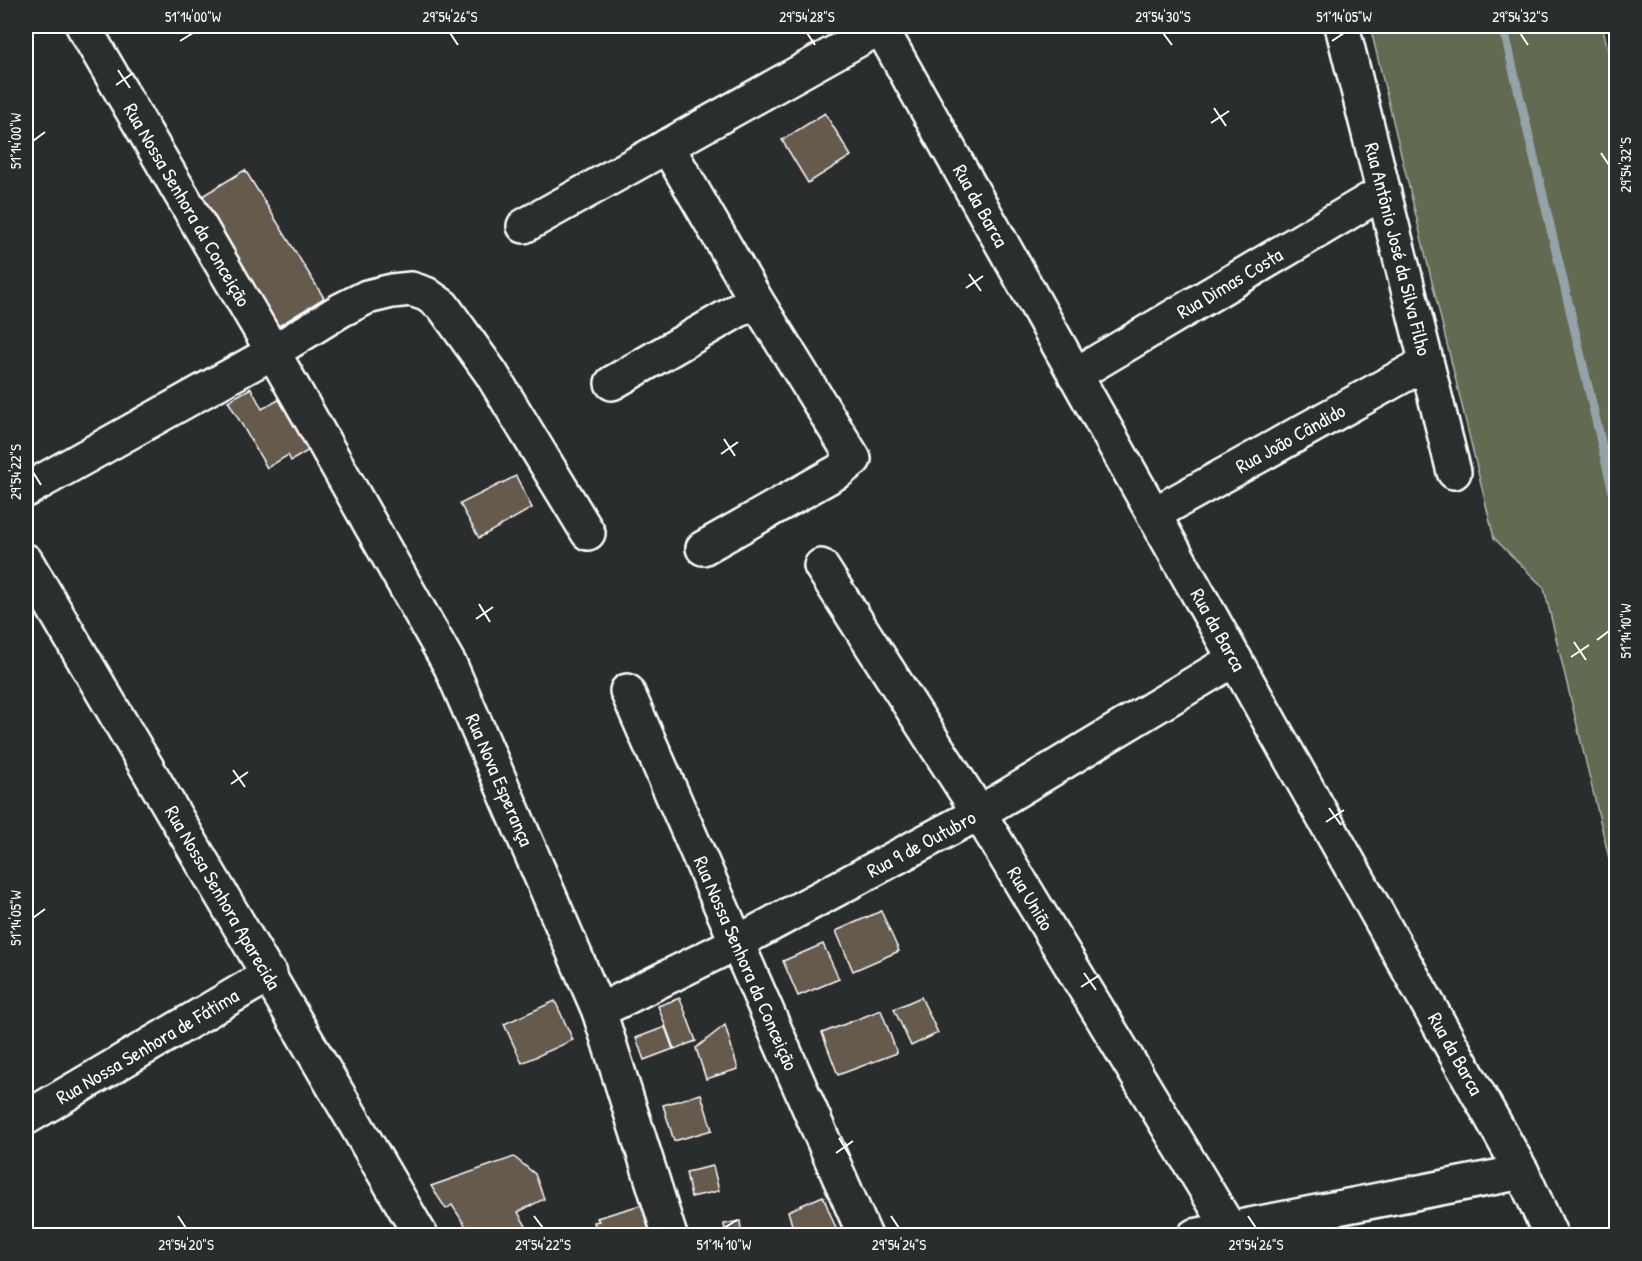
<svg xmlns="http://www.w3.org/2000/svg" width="1642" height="1261" font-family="'Patrick Hand',sans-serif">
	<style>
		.green { fill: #626b51; stroke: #b0b5a8; stroke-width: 1.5 }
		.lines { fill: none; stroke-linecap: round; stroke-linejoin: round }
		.stream { stroke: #93a3a9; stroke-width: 9 }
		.building { fill: #665a4d; stroke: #fff; stroke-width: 1.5 }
		.street-casing { stroke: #fff; stroke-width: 38 }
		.street { stroke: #2a2d2e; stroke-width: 33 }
		.ticks { fill: none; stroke: #fff; stroke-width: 2 }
		.labels { text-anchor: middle; stroke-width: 6; stroke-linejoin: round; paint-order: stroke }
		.street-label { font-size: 20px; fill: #fff; stroke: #2a2d2e }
		.neatline { fill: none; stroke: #fff; stroke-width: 2 }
		.ticks-label { font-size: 15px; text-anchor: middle; fill: #fff }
	</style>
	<rect width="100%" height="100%" fill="#2a2d2e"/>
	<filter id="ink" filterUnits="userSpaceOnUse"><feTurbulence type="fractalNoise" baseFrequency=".0167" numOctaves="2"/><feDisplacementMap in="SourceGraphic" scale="12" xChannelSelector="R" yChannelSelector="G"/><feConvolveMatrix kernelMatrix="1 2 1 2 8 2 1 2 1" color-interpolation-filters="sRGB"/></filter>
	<g filter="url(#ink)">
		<path class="green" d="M1370,26H1602L1616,80V887L1544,588L1494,538Z"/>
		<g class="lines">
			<path class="stream" d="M1503,26L1616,505"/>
		</g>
		<path class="building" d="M825,113L851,156L808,183L782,140Z
			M245,170L324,298L274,329L194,201Z
			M251,388L262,409L284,397L306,435L302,438L309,450L291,461L288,455L267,468L228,401Z
			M516,476L532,508L479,538L460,504Z
			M881,911L899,951L853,971L836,931Z
			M823,944L839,979L798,996L783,961Z
			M921,997L938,1033L911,1046L894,1009Z
			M680,998L696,1041L674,1049L658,1006Z
			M555,1001L573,1040L522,1063L504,1024Z
			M881,1010L897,1053L838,1075L822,1033Z
			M725,1025L738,1069L706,1079L696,1048Z
			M665,1027L673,1049L644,1060L636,1038Z
			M701,1094L712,1130L674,1141L663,1105Z
			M514,1157L535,1174L544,1199L518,1212L527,1228L516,1236H472L452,1205L446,1209L431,1186Z
			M713,1166L719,1191L691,1197L686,1172Z
			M823,1196L839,1236H795L788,1211Z
			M644,1204L654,1236H598L594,1222L599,1221L597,1218Z
			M740,1221L742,1236H705L725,1230L724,1224Z"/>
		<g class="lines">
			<defs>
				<g id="street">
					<path id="s1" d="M83,26L273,352L451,667L599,1011L670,1236"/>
					<path id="s2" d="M880,26L1522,1172L1551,1236"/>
					<path id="s3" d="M1342,26L1454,472"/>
					<path d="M667,146L756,300L854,459L839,471L703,548"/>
					<path d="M524,226L881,27"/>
					<path id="s4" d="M1075,375L1383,192"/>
					<path d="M612,383L756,300"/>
					<path d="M26,490L273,352L341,310L367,297L392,291L411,289L426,294L443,306L491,373L588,533"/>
					<path id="s5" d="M1154,514L1426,363"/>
					<path id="s6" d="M26,561L421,1236"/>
					<path id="s7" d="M821,566L979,813L1234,1236"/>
					<path id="s8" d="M627,691L865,1236"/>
					<path id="s9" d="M599,1011L736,943L979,813L1235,659"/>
					<path id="s10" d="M26,1118L270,974"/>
					<path d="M1194,1236L1522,1172"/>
				</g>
			</defs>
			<use href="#street" class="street-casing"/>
			<use href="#street" class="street"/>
		</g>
	</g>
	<path class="ticks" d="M450,33L458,45M807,33L815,45M1163,33L1172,45M1520,33L1528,45M180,41L193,33M1332,41L1344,33M118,70L130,88M116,85L133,73M1214,108L1226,126M1211,123L1229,111M33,141L45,132M1601,153L1609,165M969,274L981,291M966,288L983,276M724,439L735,456M721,454L738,442M33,472L41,485M479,604L490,622M476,619L493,607M1597,640L1609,631M1574,642L1586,660M1571,657L1589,645M233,770L245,787M231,784L248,772M1329,808L1341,825M1326,822L1344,810M33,918L45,909M1084,973L1096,990M1081,987L1098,976M839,1138L850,1156M836,1153L853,1141M178,1216L186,1228M534,1216L543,1228M891,1216L899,1228M1248,1216L1256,1228M724,1228L737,1220"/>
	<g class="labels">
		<g class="street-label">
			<text dy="7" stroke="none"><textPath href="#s1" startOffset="207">Rua Nossa Senhora da Conceição</textPath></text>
			<text dy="7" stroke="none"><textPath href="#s2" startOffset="206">Rua da Barca</textPath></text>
			<text dy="7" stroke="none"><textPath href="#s3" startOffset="230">Rua Antônio José da Silva Filho</textPath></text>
			<text dy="7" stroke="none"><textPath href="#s4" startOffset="180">Rua Dimas Costa</textPath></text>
			<text dy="7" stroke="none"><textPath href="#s5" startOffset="156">Rua João Cândido</textPath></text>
			<text dy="7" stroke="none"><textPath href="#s2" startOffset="692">Rua da Barca</textPath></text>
			<text dy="7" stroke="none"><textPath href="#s1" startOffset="862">Rua Nova Esperança</textPath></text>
			<text dy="7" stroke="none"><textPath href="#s9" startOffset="363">Rua 9 de Outubro</textPath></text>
			<text dy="7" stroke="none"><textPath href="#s6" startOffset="390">Rua Nossa Senhora Aparecida</textPath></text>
			<text dy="7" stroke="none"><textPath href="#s7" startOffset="393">Rua União</textPath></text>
			<text dy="7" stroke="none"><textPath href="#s8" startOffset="297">Rua Nossa Senhora da Conceição</textPath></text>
			<text dy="7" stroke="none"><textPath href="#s10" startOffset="141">Rua Nossa Senhora de Fátima</textPath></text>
			<text dy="7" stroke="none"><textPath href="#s2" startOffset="1178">Rua da Barca</textPath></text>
		</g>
	</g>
	<rect width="1642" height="1261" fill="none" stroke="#2a2d2e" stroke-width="66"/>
	<rect x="33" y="33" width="1576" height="1195" class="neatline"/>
	<g class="ticks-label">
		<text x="193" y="22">51°14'00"W</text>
		<text x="450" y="22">29°54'26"S</text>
		<text x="807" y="22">29°54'28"S</text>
		<text x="1163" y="22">29°54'30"S</text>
		<text x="1344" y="22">51°14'05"W</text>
		<text x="1520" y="22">29°54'32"S</text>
		<text transform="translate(16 141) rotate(-90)" y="5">51°14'00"W</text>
		<text transform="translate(1626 165) rotate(-90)" y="5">29°54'32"S</text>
		<text transform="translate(16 472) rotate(-90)" y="5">29°54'22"S</text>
		<text transform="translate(1626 631) rotate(-90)" y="5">51°14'10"W</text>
		<text transform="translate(16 918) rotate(-90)" y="5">51°14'05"W</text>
		<text x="186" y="1250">29°54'20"S</text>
		<text x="543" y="1250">29°54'22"S</text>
		<text x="724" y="1250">51°14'10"W</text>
		<text x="899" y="1250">29°54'24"S</text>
		<text x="1256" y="1250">29°54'26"S</text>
	</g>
</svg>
